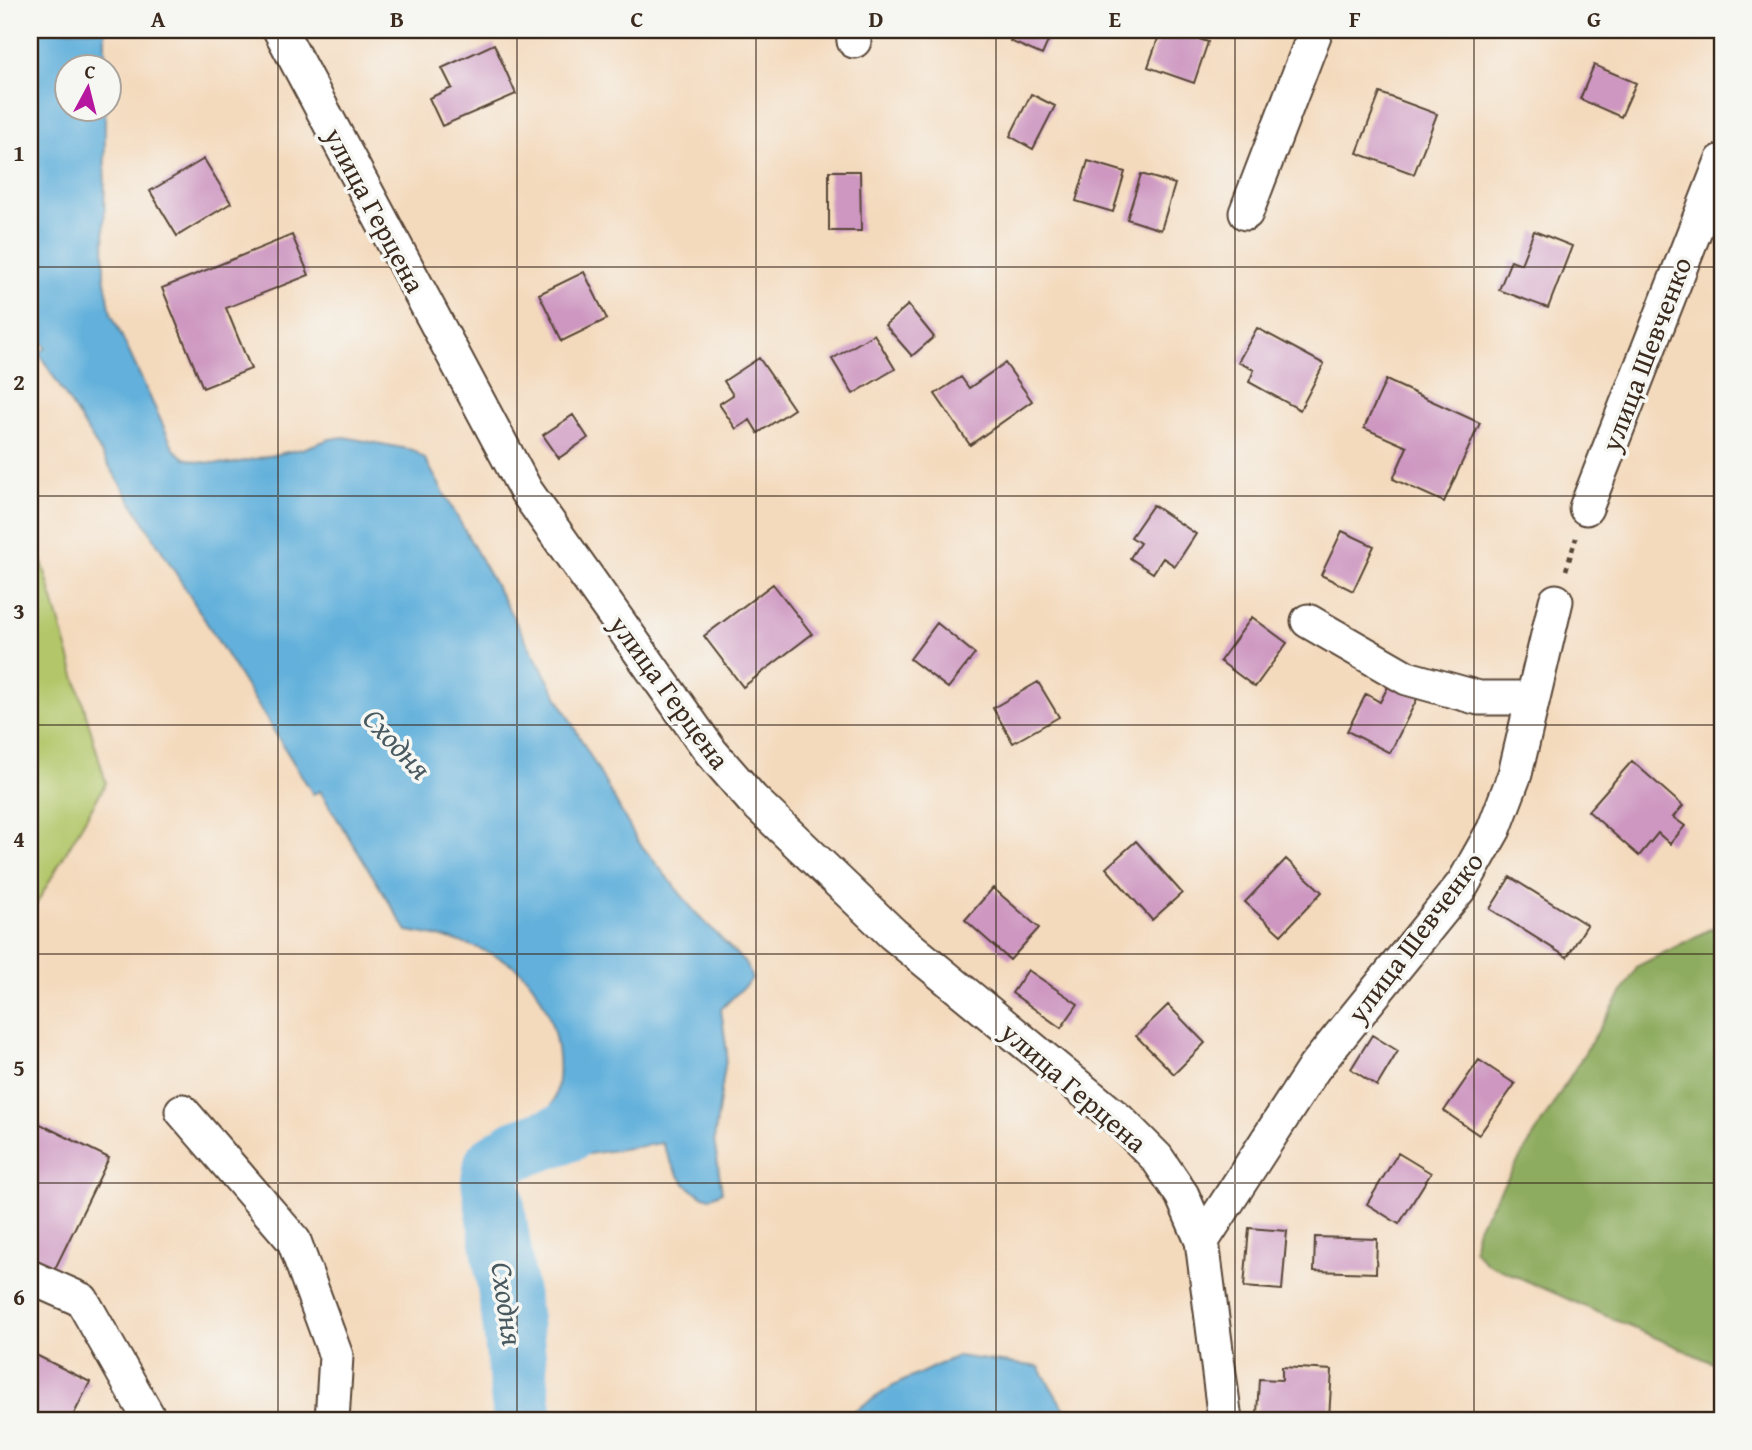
<svg xmlns="http://www.w3.org/2000/svg" width="1752" height="1450" font-family="'Gentium Book Plus',serif">
	<style>
		.green { fill: #b3c76b; stroke: #777844; stroke-width: 2 }
		.forest { fill: #8eac5f; stroke: #646b3e; stroke-width: 2 }
		.water { fill: #62b0db; stroke: #4e6d7c; stroke-width: 2 }
		.lines { fill: none; stroke-linecap: round; stroke-linejoin: round }
		.river { stroke: #62b0db; stroke-width: 60 }
		.building { fill: #ce97c1 }
		.minor-casing { stroke: #574436; stroke-width: 37 }
		.path { stroke: #574436; stroke-width: 4.5; stroke-dasharray: 5 5; stroke-linecap: butt }
		.minor { stroke: #fff; stroke-width: 33 }
		.grid { fill: none; stroke: #3b2a1e; stroke-width: 2; stroke-opacity: 0.55 }
		.labels { text-anchor: middle; stroke-width: 7; stroke-linejoin: round; paint-order: stroke }
		.street-label { font-size: 28px; fill: #3b2a1e; stroke: #f6f6f2 }
		.water-label { font-size: 30px; font-style: italic; fill: #495960; stroke: #f6f6f2 }
		.neatline { fill: none; stroke: #3b2a1e; stroke-width: 2.5 }
		.grid-label { font-size: 23px; text-anchor: middle; font-weight: bold; fill: #3b2a1e }
	</style>
	<rect width="100%" height="100%" fill="#f6f6f2"/>
	<filter id="ink" filterUnits="userSpaceOnUse"><feTurbulence type="fractalNoise" baseFrequency=".0143" numOctaves="2"/><feDisplacementMap in="SourceGraphic" scale="14" xChannelSelector="R" yChannelSelector="G"/><feConvolveMatrix kernelMatrix="1 2 1 2 8 2 1 2 1" color-interpolation-filters="sRGB"/></filter>
	<filter id="wash" filterUnits="userSpaceOnUse"><feTurbulence type="fractalNoise" baseFrequency=".00686" numOctaves="4" result="noise"/><feDisplacementMap in="SourceGraphic" scale="28" xChannelSelector="R" yChannelSelector="G"/><feGaussianBlur stdDeviation="1.57" result="paint"/><feColorMatrix in="noise" values="0 0 0 0 0 0 0 0 0 0 0 0 0 0 0 0 0 1.4 0 .05"/><feComposite in="paint" operator="in"/></filter>
	<g filter="url(#wash)">
		<rect width="100%" height="100%" fill="#f4dabd"/>
		<path class="green" d="M30,520L106,783L30,915Z"/>
		<path class="forest" d="M1722,923V1367L1486,1263L1474,1250L1476,1230L1638,966Z"/>
		<path class="water" d="M30,30H105V66H66V108L105,109L104,275L111,313L174,449L185,458L199,462L230,464L302,449L330,439L344,437L413,450L425,459L637,840L695,912L747,965L752,979L721,1009L727,1053L714,1140L722,1192L710,1198C682,1191 673,1167 662,1143L522,1164L515,1141C529,1133 543,1124 550,1109C571,1069 551,991 514,966C482,945 445,937 407,931L320,791L313,794L39,353L46,348L30,322Z
			M957,1356L1039,1367L1061,1404L1075,1420H840L895,1385Z"/>
		<g class="lines">
			<path class="river" d="M523,1420L512,1321L491,1180L494,1164L518,1149L568,1132L585,1111"/>
		</g>
		<g id="blocks">
			<path class="building" d="M1014,30H1053L1042,55L1010,41Z
				M1161,30H1172L1208,42L1194,83L1148,67Z
				M494,44L516,94L442,126L429,98L452,88L442,68Z
				M1594,65L1636,83L1621,117L1580,99Z
				M1380,93L1437,114L1414,174L1357,153Z
				M1031,94L1055,106L1033,149L1010,136Z
				M204,159L231,203L177,236L150,191Z
				M1088,161L1125,172L1113,212L1076,201Z
				M829,171H860L861,231H829Z
				M1141,174L1175,184L1161,230L1127,219Z
				M1534,231L1572,246L1548,308L1499,290L1511,260L1521,264Z
				M292,235L309,275L226,308L251,369L203,388L162,288Z
				M584,272L607,319L562,341L539,294Z
				M908,305L934,337L912,356L885,325Z
				M1257,328L1324,364L1300,410L1249,382L1254,370L1238,362Z
				M874,334L895,369L853,394L832,359Z
				M759,358L794,409L758,433L750,420L736,429L719,404L733,395L724,381Z
				M1005,363L1032,401L970,445L935,394L961,377L969,388Z
				M1386,380L1480,423L1444,502L1393,479L1407,447L1364,428Z
				M573,415L588,438L559,458L543,435Z
				M1153,505L1196,534L1175,566L1163,558L1153,573L1130,558L1140,543L1131,537Z
				M1342,531L1374,546L1353,591L1321,575Z
				M773,584L812,634L743,687L704,636Z
				M1252,617L1287,643L1255,687L1220,661Z
				M937,623L975,654L948,688L910,659Z
				M1391,681L1419,695L1390,753L1347,731L1366,694L1380,702Z
				M1038,682L1059,717L1013,743L993,708Z
				M1632,761L1683,806L1673,817L1685,826L1670,844L1658,833L1639,856L1588,811Z
				M1136,841L1182,893L1152,920L1106,868Z
				M1286,859L1322,892L1281,935L1245,902Z
				M1510,877L1587,925L1567,957L1490,909Z
				M993,888L1039,928L1010,960L965,920Z
				M1028,970L1078,1004L1061,1028L1012,993Z
				M1168,1005L1205,1043L1174,1074L1136,1036Z
				M1372,1035L1398,1051L1377,1086L1351,1069Z
				M1479,1060L1515,1084L1479,1135L1444,1111Z
				M30,1119L109,1158L51,1277L30,1267Z
				M1398,1153L1431,1173L1399,1224L1367,1204Z
				M1249,1228L1287,1231L1282,1290L1244,1287Z
				M1315,1237L1377,1239L1376,1273L1314,1271Z
				M30,1352L90,1382L71,1420H30Z
				M1282,1367L1332,1370L1329,1418L1257,1414L1259,1379L1282,1380Z"/>
		</g>
	</g>
	<g filter="url(#ink)">
		<use href="#blocks" fill-opacity="0" stroke="#574436" stroke-width="2"/>
		<g class="lines">
			<defs>
				<path id="minor" d="M280,30L526,491L711,752L752,799L893,934L1119,1120L1157,1158L1182,1195L1202,1241L1225,1420
					M853,30L854,41
					M1246,213L1316,30
					M1586,508L1722,161
					M1308,621L1407,678L1479,698H1533
					M182,1111L294,1241L336,1356L332,1420
					M1202,1241L1314,1068L1463,884L1494,829L1515,774L1556,601
					M30,1277L82,1300L150,1420"/>
			</defs>
			<use href="#minor" class="minor-casing"/>
			<path class="path" d="M1566,570L1576,538"/>
			<use href="#minor" class="minor"/>
		</g>
	</g>
	<path class="grid" d="M278,30V1420M517,30V1420M756,30V1420M996,30V1420M1235,30V1420M1474,30V1420M30,267H1722M30,496H1722M30,725H1722M30,954H1722M30,1183H1722"/>
	<g class="labels">
		<g class="street-label">
			<text transform="translate(375 210) rotate(62)" y="10">улица Герцена</text>
			<text transform="translate(1646 354) rotate(-69)" y="10">улица Шевченко</text>
			<text transform="translate(670 692) rotate(54)" y="10">улица Герцена</text>
			<text transform="translate(1415 937) rotate(-53)" y="10">улица Шевченко</text>
			<text transform="translate(1074 1087) rotate(41)" y="10">улица Герцена</text>
		</g>
		<g class="water-label">
			<text transform="translate(397 744) rotate(47)" y="10">Сходня</text>
			<text transform="translate(507 1304) rotate(82)" y="10">Сходня</text>
		</g>
	</g>
	<rect width="1752" height="1450" fill="none" stroke="#f6f6f2" stroke-width="77"/>
	<g transform="translate(88 88) rotate(7)"><circle r="33" fill="#f6f6f2" stroke="#aba49d" stroke-width="2"/>
	<path d="M0-5L12 26L0 18L-12 26Z" fill="#b5179e"/>
	<text y="-10" font-size="19" font-weight="bold" text-anchor="middle" fill="#3b2a1e">С</text>
	</g>
	<rect x="38" y="38" width="1676" height="1374" class="neatline"/>
	<g class="grid-label">
		<text x="158" y="27">A</text>
		<text x="397" y="27">B</text>
		<text x="637" y="27">C</text>
		<text x="876" y="27">D</text>
		<text x="1115" y="27">E</text>
		<text x="1355" y="27">F</text>
		<text x="1594" y="27">G</text>
		<text x="19" y="161">1</text>
		<text x="19" y="390">2</text>
		<text x="19" y="619">3</text>
		<text x="19" y="847">4</text>
		<text x="19" y="1076">5</text>
		<text x="19" y="1305">6</text>
	</g>
</svg>
